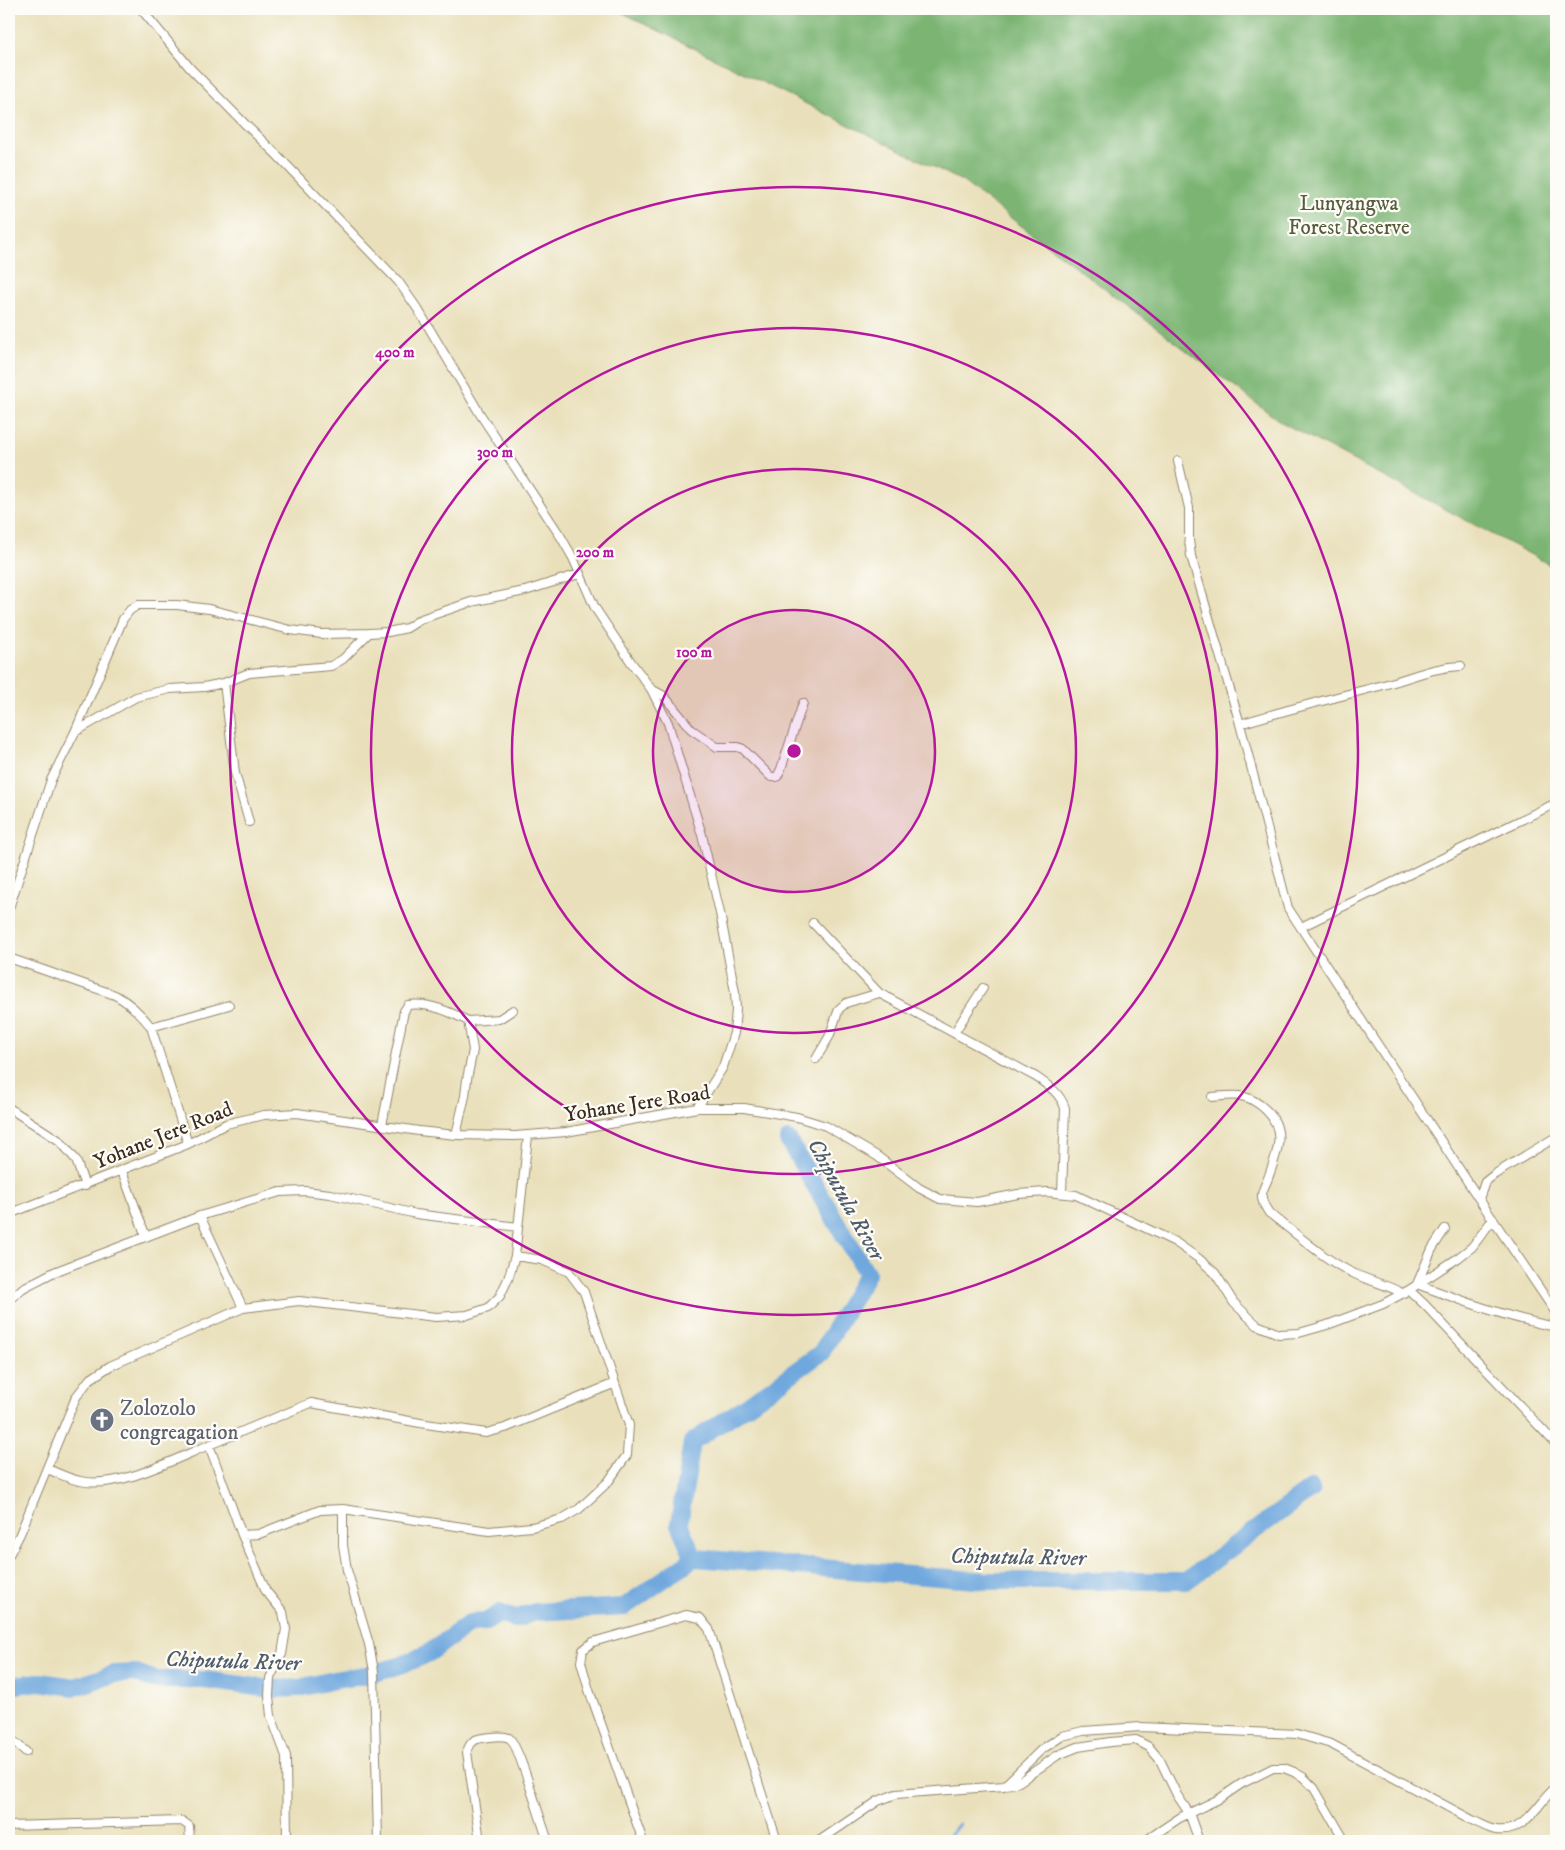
<svg xmlns="http://www.w3.org/2000/svg" width="1565" height="1850" font-family="'IM FELL DW Pica',serif">
	<style>
		.forest { fill: #7cb573; stroke: #5c7048 }
		.lines { fill: none; stroke-linecap: round; stroke-linejoin: round }
		.stream { stroke: #6fa8de; stroke-width: 3 }
		.river { stroke: #6fa8de; stroke-width: 18 }
		.minor-casing { stroke: #92856c; stroke-width: 10 }
		.minor { stroke: #fff; stroke-width: 8 }
		.ring { fill: none; stroke: #b5179e; stroke-width: 2.5 }
		.labels { text-anchor: middle; stroke-width: 4.5; stroke-linejoin: round; paint-order: stroke }
		.park-label { font-size: 21px; fill: #585d3d; stroke: #fdfcf7 }
		.street-label { font-size: 21px; fill: #3b2a1e; stroke: #fdfcf7 }
		.worship-label { font-size: 21px; fill: #5b616d; stroke: #fdfcf7; text-anchor: start }
		.water-label { font-size: 22px; font-style: italic; fill: #505c6b; stroke: #fdfcf7 }
		.centre { fill: #b5179e; stroke: #fdfcf7; stroke-width: 2.5 }
		.ring-label { font-size: 15px; text-anchor: middle; font-weight: bold; fill: #b5179e; stroke: #fdfcf7; stroke-width: 4.5; stroke-linejoin: round; paint-order: stroke }
	</style>
	<rect width="100%" height="100%" fill="#fdfcf7"/>
	<filter id="ink" filterUnits="userSpaceOnUse"><feTurbulence type="fractalNoise" baseFrequency=".02" numOctaves="2"/><feDisplacementMap in="SourceGraphic" scale="10" xChannelSelector="R" yChannelSelector="G"/><feConvolveMatrix kernelMatrix="1 2 1 2 8 2 1 2 1" color-interpolation-filters="sRGB"/></filter>
	<filter id="wash" filterUnits="userSpaceOnUse"><feTurbulence type="fractalNoise" baseFrequency=".0096" numOctaves="4" result="noise"/><feDisplacementMap in="SourceGraphic" scale="20" xChannelSelector="R" yChannelSelector="G"/><feGaussianBlur stdDeviation="1.12" result="paint"/><feColorMatrix in="noise" values="0 0 0 0 0 0 0 0 0 0 0 0 0 0 0 0 0 1.4 0 .05"/><feComposite in="paint" operator="in"/></filter>
	<g filter="url(#wash)">
		<rect width="100%" height="100%" fill="#e9e0bb"/>
		<path class="forest" d="M615,9H1556V568L1281,422L962,181Z"/>
		<g class="lines">
			<path class="stream" d="M945,1841L959,1824"/>
			<path class="river" d="M694,1558L679,1524L692,1442L748,1405L821,1353L867,1274L788,1140
				M9,1686L39,1682L75,1687L114,1674L136,1673L155,1680H205L271,1689L299,1688L334,1680L366,1675L400,1666L429,1653L470,1623L486,1622L500,1613L515,1619L535,1612L624,1607L694,1558L988,1581H1186L1311,1489"/>
		</g>
	</g>
	<g filter="url(#ink)">
		<g class="lines">
			<defs>
				<path id="minor" d="M141,9L190,68L246,125L277,155L398,281L419,311L480,414L561,537L573,558L595,608L631,662L651,689L668,723L702,835L720,913L735,992L736,1010L734,1033L723,1067L697,1108
					M1178,461L1189,508V540L1191,556L1240,724L1288,908L1479,1199L1556,1313
					M224,683L235,773L249,822
					M651,689L664,696L691,729L717,747H738L743,749L771,777H777L781,769L803,703
					M1240,724C1288,709 1338,697 1387,684C1413,677 1433,667 1461,666
					M75,732L123,619L130,610L138,605H177L209,609L290,630L322,634L369,633
					M9,908L51,780L75,732L136,697L170,689L204,687L224,683L249,673L331,666L343,659L369,633L388,632L407,628L421,619L471,602L525,591L579,574
					M813,923L879,993L1036,1077C1049,1086 1060,1093 1065,1108L1062,1193
					M1301,927L1556,803
					M9,958L115,995C130,1003 141,1014 151,1027L188,1144
					M468,1021L499,1019L513,1010
					M151,1027L229,1005
					M954,1033L983,988
					M816,1059L829,1037L839,1009L846,1003L879,993
					M1212,1097C1235,1095 1247,1092 1266,1110C1288,1131 1276,1156 1267,1181C1265,1185 1262,1191 1262,1195C1261,1202 1266,1208 1269,1213C1296,1233 1324,1260 1355,1274C1370,1281 1387,1285 1402,1293
					M9,1108L60,1141L76,1160L85,1186
					M382,1125L404,1011L408,1005C429,1002 450,1012 468,1021L473,1050L467,1079L465,1096L456,1135
					M122,1171L146,1237
					M1479,1199L1485,1182L1495,1174L1556,1137
					M9,1214L188,1144L226,1124L264,1115L297,1113L419,1131L456,1135L515,1136L566,1132L697,1108H744L797,1117L826,1126L877,1156L919,1188L940,1199L977,1202L1018,1194L1047,1192L1076,1195L1175,1242L1198,1258L1215,1273L1234,1303L1257,1325L1279,1334L1299,1333L1327,1325L1383,1304L1409,1290L1458,1258L1472,1247L1493,1219
					M200,1216L243,1308
					M1445,1229L1432,1249L1417,1284C1463,1301 1508,1318 1556,1327
					M1409,1290L1425,1305L1556,1444
					M9,1300L23,1288L54,1272L200,1216L280,1192L305,1191L330,1194L416,1214L518,1227
					M209,1445L311,1403L426,1424L486,1433L505,1428L613,1384
					M47,1469C58,1473 69,1479 80,1481C117,1490 175,1459 209,1445L242,1535L259,1534L320,1510L343,1509L489,1531L532,1527L562,1519L579,1509L608,1482L627,1455L629,1425L584,1292L569,1272L542,1260L515,1256
					M343,1509V1545L347,1570L369,1644L374,1671L378,1841
					M242,1535L266,1591L283,1612L286,1629L282,1654L270,1678L269,1696L271,1716L286,1756L287,1841
					M9,1555L20,1534L76,1397L89,1380L110,1366L243,1308L299,1301L436,1317L467,1315L488,1308L500,1296L508,1279L515,1256L528,1136
					M9,1740L16,1743L26,1752
					M1006,1785L1019,1782L1058,1755L1078,1747L1110,1742L1136,1740L1149,1747L1160,1760L1177,1795L1189,1813L1199,1841
					M9,1826L182,1821L189,1826L190,1841
					M480,1841L467,1752C470,1743 473,1739 483,1738C489,1737 503,1735 509,1738C518,1742 542,1826 548,1841
					M643,1841L589,1690L581,1662L583,1650L593,1642L686,1615L700,1618L709,1629L777,1841
					M819,1841L878,1801L896,1794L1004,1786L1041,1750L1062,1736L1083,1731L1141,1727L1297,1734L1331,1744L1474,1821C1481,1824 1489,1829 1496,1830C1526,1834 1537,1803 1556,1787
					M1145,1841L1181,1817L1219,1799L1241,1784L1273,1768H1284L1294,1772L1303,1777L1314,1788L1345,1841"/>
			</defs>
			<use href="#minor" class="minor-casing"/>
			<use href="#minor" class="minor"/>
		</g>
	</g>
	<circle cx="794" cy="751" r="141" fill="#b5179e" fill-opacity=".12"/>
	<g class="ring">
		<circle cx="794" cy="751" r="141"/>
		<circle cx="794" cy="751" r="282"/>
		<circle cx="794" cy="751" r="423"/>
		<circle cx="794" cy="751" r="564"/>
	</g>
	<defs>
		<symbol id="church-disc" viewBox="-11 -11 22 22"><circle r="9.5" fill="#6b7280" stroke="#fdfcf7"/><path d="M-1.2-6h2.4v3.5h3.3v2.4h-3.3V6h-2.4V-.1h-3.3v-2.4h3.3Z" fill="#fff"/></symbol>
	</defs>
	<g fill-rule="evenodd">
		<use href="#church-disc" x="88" y="1406" width="28" height="28"/>
	</g>
	<g class="labels">
		<g class="park-label">
			<text x="1349" y="210">Lunyangwa<tspan x="1349" dy="24">Forest Reserve</tspan></text>
		</g>
		<g class="street-label">
			<text transform="translate(637 1103) rotate(-9)" y="7">Yohane Jere Road</text>
			<text transform="translate(163 1135) rotate(-22)" y="7">Yohane Jere Road</text>
		</g>
		<g class="worship-label">
			<text x="120" y="1415">Zolozolo<tspan x="120" dy="24">congreagation</tspan></text>
		</g>
		<g class="water-label">
			<text transform="translate(847 1199) rotate(61)" y="8">Chiputula River</text>
			<text transform="translate(1018 1556) rotate(1)" y="8">Chiputula River</text>
			<text transform="translate(233 1660) rotate(2)" y="8">Chiputula River</text>
		</g>
	</g>
	<circle cx="794" cy="751" r="8" class="centre"/>
	<g class="ring-label">
		<text x="395" y="357">400 m</text>
		<text x="495" y="457">300 m</text>
		<text x="595" y="557">200 m</text>
		<text x="694" y="657">100 m</text>
	</g>
	<rect width="1565" height="1850" fill="none" stroke="#fdfcf7" stroke-width="30"/>
</svg>
